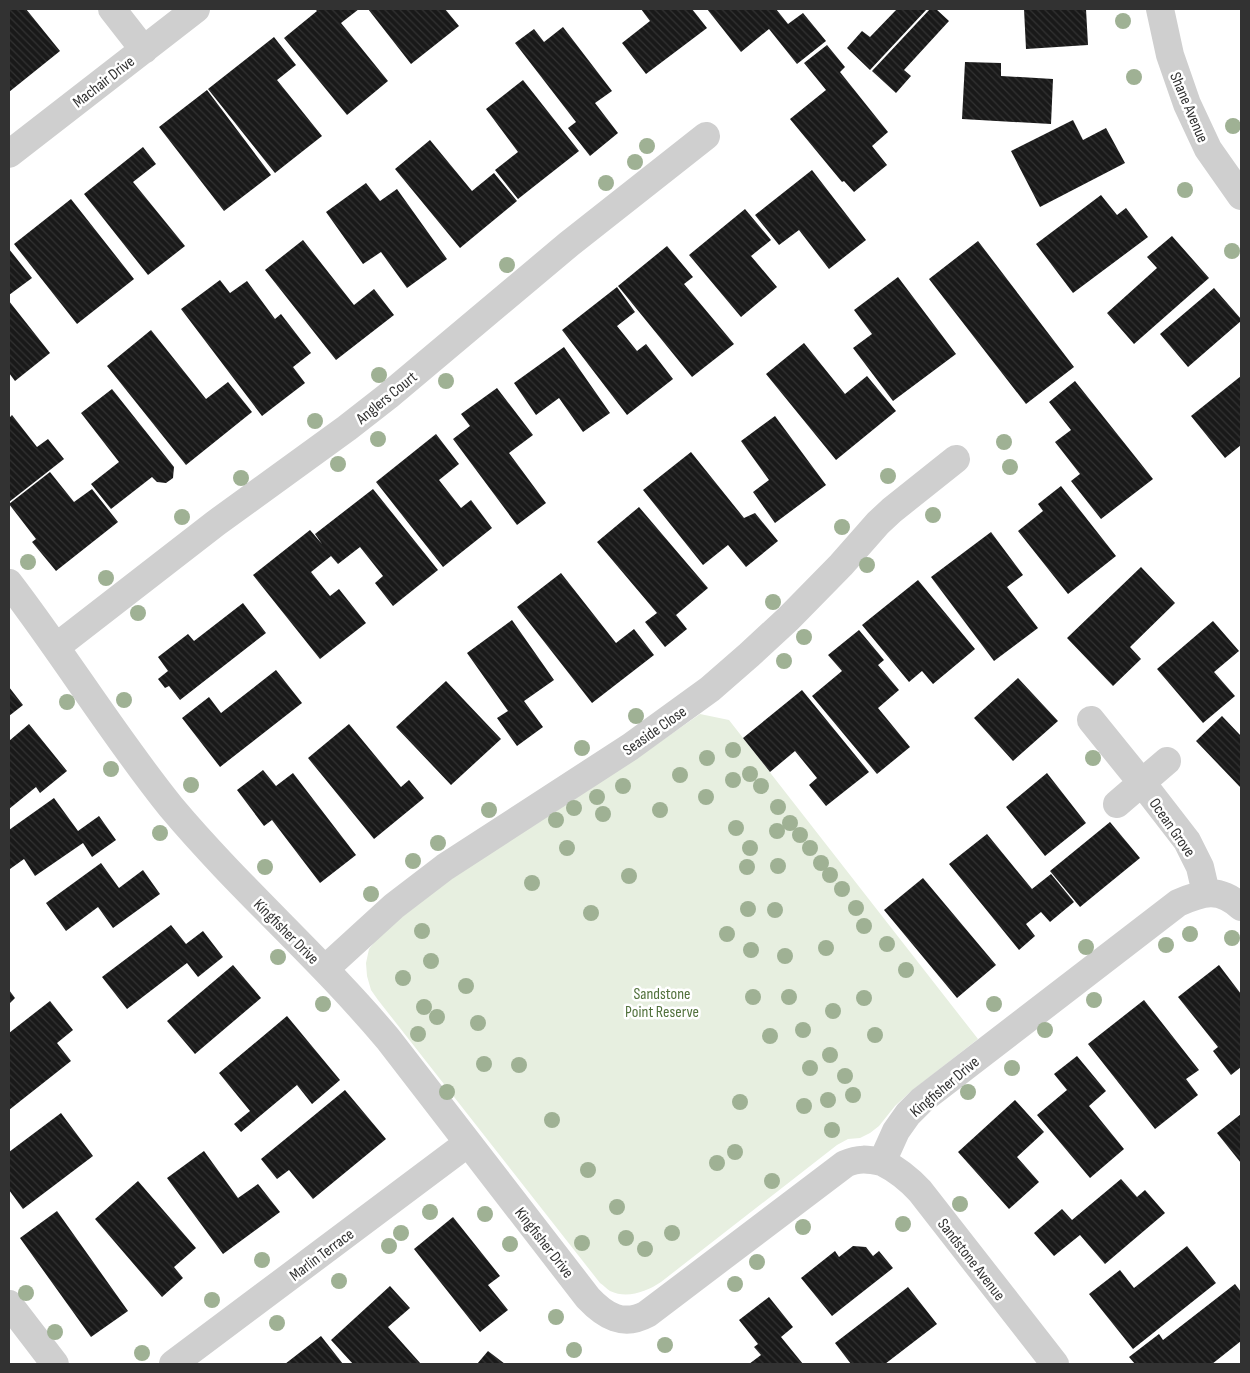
<svg xmlns="http://www.w3.org/2000/svg" width="1250" height="1373" font-family="'Sofia Sans Condensed',sans-serif">
	<style>
		.park { fill: #e7efe0 }
		.building { fill: url(#building-back-hatch) }
		.lines { fill: none; stroke-linecap: round; stroke-linejoin: round }
		.minor { stroke: #cfcfcf; stroke-width: 28 }
		.tree { fill: #9fb194 }
		.labels { text-anchor: middle; stroke-width: 5; stroke-linejoin: round; paint-order: stroke }
		.street-label { font-size: 16px; fill: #323232; stroke: #fff }
		.park-label { font-size: 16px; fill: #51713c; stroke: #fff }
	</style>
	<defs>
		<pattern id="building-back-hatch" width="6" height="6" patternUnits="userSpaceOnUse" patternTransform="scale(1.25)"><rect width="6" height="6" fill="#191919"/><path d="M-1 5l2 2M0 0l6 6M5-1l2 2" fill="none" stroke="#323232"/></pattern>
	</defs>
	<rect width="100%" height="100%" fill="#fff"/>
	<path class="park" d="M700,714L729,720L978,1039L909,1093L895,1106L879,1126L870,1133L860,1138L848,1139L837,1145L661,1282C646,1292 627,1299 610,1291C607,1289 603,1285 600,1283L378,1000L371,990L367,976L366,963L369,949L380,935L437,888L650,749Z"/>
	<path class="building" d="M9,9H26L60,51L9,92Z
		M315,9H359L341,23L388,81L347,115L284,38L317,11Z
		M368,9H445L459,26L411,64Z
		M641,9H692L707,28L646,74L622,43L650,21Z
		M707,9H776L788,24L803,13L826,41L797,64L769,29L741,52Z
		M897,9H927L870,70L847,48L862,31L870,37Z
		M930,9H936L949,21L904,70L911,76L896,93L872,71Z
		M1024,9H1086L1088,45L1026,49Z
		M563,27L612,91L595,103L618,133L590,156L568,128L576,122L515,43L534,29L544,42Z
		M274,37L296,65L277,80L322,136L275,173L208,89Z
		M827,45L845,67L840,72L888,132L872,146L887,165L854,192L844,181L842,182L790,119L826,90L804,63Z
		M965,62L1001,63V76L1053,79L1051,124L962,119Z
		M523,80L579,151L518,199L495,170L518,152L486,109Z
		M207,90L271,175L224,211L159,127Z
		M1073,120L1083,140L1106,128L1125,163L1040,207L1011,151Z
		M430,140L472,191L494,173L517,201L460,248L395,169Z
		M143,147L156,164L133,182L185,246L148,275L84,194Z
		M812,170L866,240L829,269L799,230L779,245L755,215Z
		M366,183L380,201L397,189L447,259L407,288L381,252L363,264L326,212Z
		M1101,195L1117,215L1126,208L1148,237L1073,293L1036,244Z
		M71,199L134,279L77,324L14,244Z
		M745,209L771,240L751,256L777,287L741,317L689,255Z
		M1172,236L1209,278L1134,344L1107,313L1157,268L1147,257Z
		M303,240L354,305L374,289L394,315L336,360L265,270Z
		M978,241L1074,367L1026,404L929,279Z
		M667,246L693,277L684,284L734,344L692,377L618,286Z
		M9,249L32,278L9,295Z
		M898,277L956,354L893,401L853,348L872,334L854,310Z
		M220,280L230,293L247,281L275,319L281,314L311,353L293,367L305,383L262,416L181,309Z
		M617,287L635,312L617,326L637,351L646,344L673,379L627,415L562,330Z
		M1214,288L1241,319V321L1188,367L1160,334Z
		M9,301L50,353L15,381L9,373Z
		M151,330L206,399L228,382L252,412L186,465L107,366Z
		M804,343L845,394L867,376L896,411L836,460L766,374Z
		M564,347L610,413L583,432L559,398L536,415L514,383Z
		M1241,376V445L1225,458L1191,416Z
		M1075,381L1153,479L1101,519L1071,481L1080,474L1055,442L1071,430L1049,402Z
		M497,388L533,435L509,453L546,503L517,525L453,439L470,426L461,414Z
		M112,389L174,467L173,478L166,483L157,482L152,477L111,509L91,484L119,462L81,413Z
		M12,415L37,447L48,439L64,459L9,502V418Z
		M775,416L826,485L775,523L753,492L769,480L741,441Z
		M436,434L459,464L439,480L461,508L471,500L492,528L443,567L376,482Z
		M691,452L744,518L755,513L778,541L746,567L728,545L703,565L643,490Z
		M50,472L74,502L92,489L118,522L56,571L32,542L36,539L9,504Z
		M1061,486L1116,556L1068,594L1018,531L1043,511L1038,504Z
		M373,489L438,570L393,606L375,583L383,576L360,547L338,564L331,556L311,572L330,596L339,589L366,623L320,659L253,575L310,530L322,544L315,534Z
		M639,507L708,588L676,615L687,629L665,647L645,622L657,613L597,542Z
		M991,532L1023,575L1007,587L1038,628L994,661L931,577Z
		M1141,567L1175,603L1130,647L1141,659L1113,686L1067,638Z
		M561,573L616,643L634,629L654,655L592,703L517,607Z
		M918,580L975,649L933,684L922,671L909,682L862,625Z
		M243,603L266,633L180,700L169,686L165,688L158,679L168,671L158,657L188,634L194,641Z
		M512,620L554,680L524,701L543,727L517,746L497,718L508,711L467,653Z
		M1213,621L1239,651L1214,672L1235,696L1203,723L1157,669Z
		M859,630L884,660L878,665L899,690L878,708L910,747L877,774L812,696L842,671L828,655Z
		M276,670L302,703L220,767L182,718L209,697L221,713Z
		M1018,678L1058,721L1013,761L974,718Z
		M446,681L501,739L451,785L396,727Z
		M9,687L23,705L9,716Z
		M802,690L869,772L826,806L809,785L817,778L795,751L770,772L743,738Z
		M1222,716L1241,736V788L1196,741Z
		M29,724L67,771L40,793L36,787L9,809V741Z
		M349,724L401,787L409,780L424,798L374,839L308,758Z
		M263,770L276,786L293,773L356,855L320,883L272,820L264,826L237,790Z
		M1047,773L1086,823L1045,856L1006,807Z
		M54,798L78,831L99,816L116,840L92,857L83,843L35,876L24,859L10,869L9,830Z
		M1110,822L1140,858L1080,907L1050,871Z
		M987,834L1032,889L1051,874L1074,902L1050,922L1041,912L1026,924L1035,936L1019,950L949,864Z
		M101,863L119,888L143,870L160,894L113,928L98,907L66,931L46,903Z
		M923,878L996,965L957,998L884,910Z
		M171,925L186,944L203,931L223,957L198,977L187,963L127,1009L102,977Z
		M233,965L261,998L195,1054L167,1021Z
		M1219,965L1241,994V1067L1231,1075L1213,1051L1218,1047L1178,997Z
		M9,990L15,998L9,1004Z
		M1144,1000L1199,1070L1186,1079L1198,1095L1155,1129L1088,1044Z
		M50,1001L73,1030L57,1043L71,1061L9,1110V1033Z
		M287,1016L340,1080L312,1104L297,1085L241,1132L234,1124L250,1111L219,1073Z
		M1077,1056L1106,1091L1089,1106L1124,1149L1090,1178L1037,1115L1067,1090L1054,1074Z
		M345,1090L386,1139L313,1199L289,1170L277,1179L261,1159Z
		M1015,1100L1044,1132L1017,1157L1039,1182L1009,1209L958,1152Z
		M61,1113L93,1156L23,1209L9,1190V1152Z
		M1241,1114V1163L1217,1133Z
		M204,1151L238,1198L258,1184L280,1212L223,1254L167,1178Z
		M1121,1179L1137,1197L1145,1190L1165,1213L1105,1264L1080,1235L1054,1256L1034,1233L1062,1209L1072,1220Z
		M138,1181L196,1248L174,1267L183,1278L162,1297L95,1219Z
		M57,1211L128,1311L91,1337L20,1238Z
		M453,1217L500,1276L488,1285L508,1310L480,1332L414,1249Z
		M853,1246L866,1247L873,1256L879,1251L893,1268L832,1316L801,1278L835,1251L839,1257Z
		M1187,1246L1216,1283L1133,1349L1089,1294L1120,1270L1134,1288Z
		M1235,1284L1241,1292V1341L1212,1364H1135L1129,1357L1159,1334L1163,1340Z
		M390,1286L410,1308L388,1327L421,1364H353L331,1340Z
		M908,1287L937,1324L885,1364H851L835,1343Z
		M769,1297L793,1327L781,1337L803,1364H749L761,1355L754,1347L758,1344L739,1320Z
		M321,1336L343,1364H285Z
		M488,1351L505,1364H477Z"/>
	<g class="lines">
		<path class="minor" d="M112,9L144,50
			M1160,9L1170,55L1187,104L1208,149L1241,196
			M9,154L196,9
			M9,583C65,656 113,735 171,807C239,888 320,958 388,1039L588,1298C605,1316 623,1327 647,1314L845,1164C859,1158 867,1159 882,1162L896,1131L908,1114L922,1100L1178,903C1203,892 1219,887 1241,907
			M56,647L216,523L347,428L388,396L569,244L706,136
			M1091,720L1146,788L1187,841L1200,867L1206,893
			M1117,804L1167,761
			M325,969L394,906L445,867L630,747L710,689L749,655L788,619L841,565L878,523L892,510L956,459
			M882,1162C898,1170 908,1178 920,1191L1055,1364
			M9,1304L55,1364
			M173,1364L468,1143"/>
	</g>
	<g class="tree">
		<circle cx="1123" cy="21" r="8"/>
		<circle cx="1134" cy="77" r="8"/>
		<circle cx="1233" cy="126" r="8"/>
		<circle cx="647" cy="146" r="8"/>
		<circle cx="635" cy="162" r="8"/>
		<circle cx="606" cy="183" r="8"/>
		<circle cx="1185" cy="190" r="8"/>
		<circle cx="1232" cy="251" r="8"/>
		<circle cx="507" cy="265" r="8"/>
		<circle cx="379" cy="375" r="8"/>
		<circle cx="446" cy="381" r="8"/>
		<circle cx="315" cy="421" r="8"/>
		<circle cx="378" cy="439" r="8"/>
		<circle cx="1004" cy="442" r="8"/>
		<circle cx="338" cy="464" r="8"/>
		<circle cx="1010" cy="467" r="8"/>
		<circle cx="888" cy="476" r="8"/>
		<circle cx="241" cy="478" r="8"/>
		<circle cx="933" cy="515" r="8"/>
		<circle cx="182" cy="517" r="8"/>
		<circle cx="842" cy="527" r="8"/>
		<circle cx="28" cy="562" r="8"/>
		<circle cx="867" cy="565" r="8"/>
		<circle cx="106" cy="578" r="8"/>
		<circle cx="773" cy="602" r="8"/>
		<circle cx="138" cy="613" r="8"/>
		<circle cx="804" cy="637" r="8"/>
		<circle cx="784" cy="661" r="8"/>
		<circle cx="124" cy="700" r="8"/>
		<circle cx="67" cy="702" r="8"/>
		<circle cx="636" cy="716" r="8"/>
		<circle cx="582" cy="748" r="8"/>
		<circle cx="733" cy="750" r="8"/>
		<circle cx="707" cy="758" r="8"/>
		<circle cx="1093" cy="758" r="8"/>
		<circle cx="111" cy="769" r="8"/>
		<circle cx="750" cy="774" r="8"/>
		<circle cx="680" cy="775" r="8"/>
		<circle cx="733" cy="780" r="8"/>
		<circle cx="191" cy="785" r="8"/>
		<circle cx="623" cy="786" r="8"/>
		<circle cx="761" cy="786" r="8"/>
		<circle cx="597" cy="797" r="8"/>
		<circle cx="706" cy="797" r="8"/>
		<circle cx="778" cy="807" r="8"/>
		<circle cx="574" cy="808" r="8"/>
		<circle cx="489" cy="810" r="8"/>
		<circle cx="660" cy="810" r="8"/>
		<circle cx="603" cy="814" r="8"/>
		<circle cx="556" cy="820" r="8"/>
		<circle cx="790" cy="823" r="8"/>
		<circle cx="736" cy="828" r="8"/>
		<circle cx="777" cy="831" r="8"/>
		<circle cx="160" cy="833" r="8"/>
		<circle cx="800" cy="835" r="8"/>
		<circle cx="438" cy="843" r="8"/>
		<circle cx="567" cy="848" r="8"/>
		<circle cx="750" cy="848" r="8"/>
		<circle cx="810" cy="848" r="8"/>
		<circle cx="413" cy="861" r="8"/>
		<circle cx="821" cy="863" r="8"/>
		<circle cx="778" cy="866" r="8"/>
		<circle cx="265" cy="867" r="8"/>
		<circle cx="747" cy="867" r="8"/>
		<circle cx="830" cy="875" r="8"/>
		<circle cx="629" cy="876" r="8"/>
		<circle cx="532" cy="883" r="8"/>
		<circle cx="842" cy="889" r="8"/>
		<circle cx="371" cy="894" r="8"/>
		<circle cx="856" cy="908" r="8"/>
		<circle cx="748" cy="909" r="8"/>
		<circle cx="775" cy="910" r="8"/>
		<circle cx="591" cy="913" r="8"/>
		<circle cx="864" cy="926" r="8"/>
		<circle cx="422" cy="931" r="8"/>
		<circle cx="727" cy="934" r="8"/>
		<circle cx="1190" cy="934" r="8"/>
		<circle cx="1232" cy="938" r="8"/>
		<circle cx="887" cy="944" r="8"/>
		<circle cx="1166" cy="945" r="8"/>
		<circle cx="1086" cy="947" r="8"/>
		<circle cx="826" cy="948" r="8"/>
		<circle cx="751" cy="950" r="8"/>
		<circle cx="785" cy="956" r="8"/>
		<circle cx="278" cy="957" r="8"/>
		<circle cx="431" cy="961" r="8"/>
		<circle cx="906" cy="970" r="8"/>
		<circle cx="403" cy="978" r="8"/>
		<circle cx="466" cy="986" r="8"/>
		<circle cx="753" cy="997" r="8"/>
		<circle cx="789" cy="997" r="8"/>
		<circle cx="864" cy="998" r="8"/>
		<circle cx="1094" cy="1000" r="8"/>
		<circle cx="323" cy="1004" r="8"/>
		<circle cx="994" cy="1004" r="8"/>
		<circle cx="424" cy="1007" r="8"/>
		<circle cx="833" cy="1011" r="8"/>
		<circle cx="437" cy="1017" r="8"/>
		<circle cx="478" cy="1023" r="8"/>
		<circle cx="803" cy="1030" r="8"/>
		<circle cx="1045" cy="1030" r="8"/>
		<circle cx="418" cy="1034" r="8"/>
		<circle cx="875" cy="1035" r="8"/>
		<circle cx="770" cy="1036" r="8"/>
		<circle cx="830" cy="1055" r="8"/>
		<circle cx="484" cy="1064" r="8"/>
		<circle cx="519" cy="1065" r="8"/>
		<circle cx="810" cy="1068" r="8"/>
		<circle cx="1012" cy="1068" r="8"/>
		<circle cx="845" cy="1076" r="8"/>
		<circle cx="447" cy="1092" r="8"/>
		<circle cx="968" cy="1092" r="8"/>
		<circle cx="853" cy="1095" r="8"/>
		<circle cx="828" cy="1100" r="8"/>
		<circle cx="740" cy="1102" r="8"/>
		<circle cx="804" cy="1106" r="8"/>
		<circle cx="552" cy="1120" r="8"/>
		<circle cx="832" cy="1130" r="8"/>
		<circle cx="735" cy="1152" r="8"/>
		<circle cx="717" cy="1163" r="8"/>
		<circle cx="588" cy="1170" r="8"/>
		<circle cx="772" cy="1181" r="8"/>
		<circle cx="960" cy="1204" r="8"/>
		<circle cx="617" cy="1207" r="8"/>
		<circle cx="430" cy="1212" r="8"/>
		<circle cx="485" cy="1214" r="8"/>
		<circle cx="903" cy="1224" r="8"/>
		<circle cx="803" cy="1227" r="8"/>
		<circle cx="401" cy="1233" r="8"/>
		<circle cx="672" cy="1233" r="8"/>
		<circle cx="626" cy="1238" r="8"/>
		<circle cx="582" cy="1243" r="8"/>
		<circle cx="510" cy="1244" r="8"/>
		<circle cx="389" cy="1246" r="8"/>
		<circle cx="645" cy="1249" r="8"/>
		<circle cx="262" cy="1260" r="8"/>
		<circle cx="757" cy="1262" r="8"/>
		<circle cx="339" cy="1281" r="8"/>
		<circle cx="735" cy="1284" r="8"/>
		<circle cx="26" cy="1293" r="8"/>
		<circle cx="212" cy="1300" r="8"/>
		<circle cx="556" cy="1317" r="8"/>
		<circle cx="277" cy="1323" r="8"/>
		<circle cx="55" cy="1332" r="8"/>
		<circle cx="665" cy="1345" r="8"/>
		<circle cx="574" cy="1350" r="8"/>
		<circle cx="142" cy="1353" r="8"/>
	</g>
	<g class="labels">
		<g class="street-label">
			<text transform="translate(103 81) rotate(-38)" y="6">Machair Drive</text>
			<text transform="translate(1190 107) rotate(67)" y="6">Shane Avenue</text>
			<text transform="translate(386 397) rotate(-39)" y="6">Anglers Court</text>
			<text transform="translate(654 730) rotate(-35)" y="6">Seaside Close</text>
			<text transform="translate(1173 827) rotate(55)" y="6">Ocean Grove</text>
			<text transform="translate(287 931) rotate(45)" y="6">Kingfisher Drive</text>
			<text transform="translate(944 1086) rotate(-40)" y="6">Kingfisher Drive</text>
			<text transform="translate(545 1242) rotate(52)" y="6">Kingfisher Drive</text>
			<text transform="translate(321 1254) rotate(-37)" y="6">Marlin Terrace</text>
			<text transform="translate(972 1259) rotate(52)" y="6">Sandstone Avenue</text>
		</g>
		<g class="park-label">
			<text x="662" y="999">Sandstone<tspan x="662" dy="18">Point Reserve</tspan></text>
		</g>
	</g>
	<rect width="1250" height="1373" fill="none" stroke="#323232" stroke-width="20"/>
</svg>
